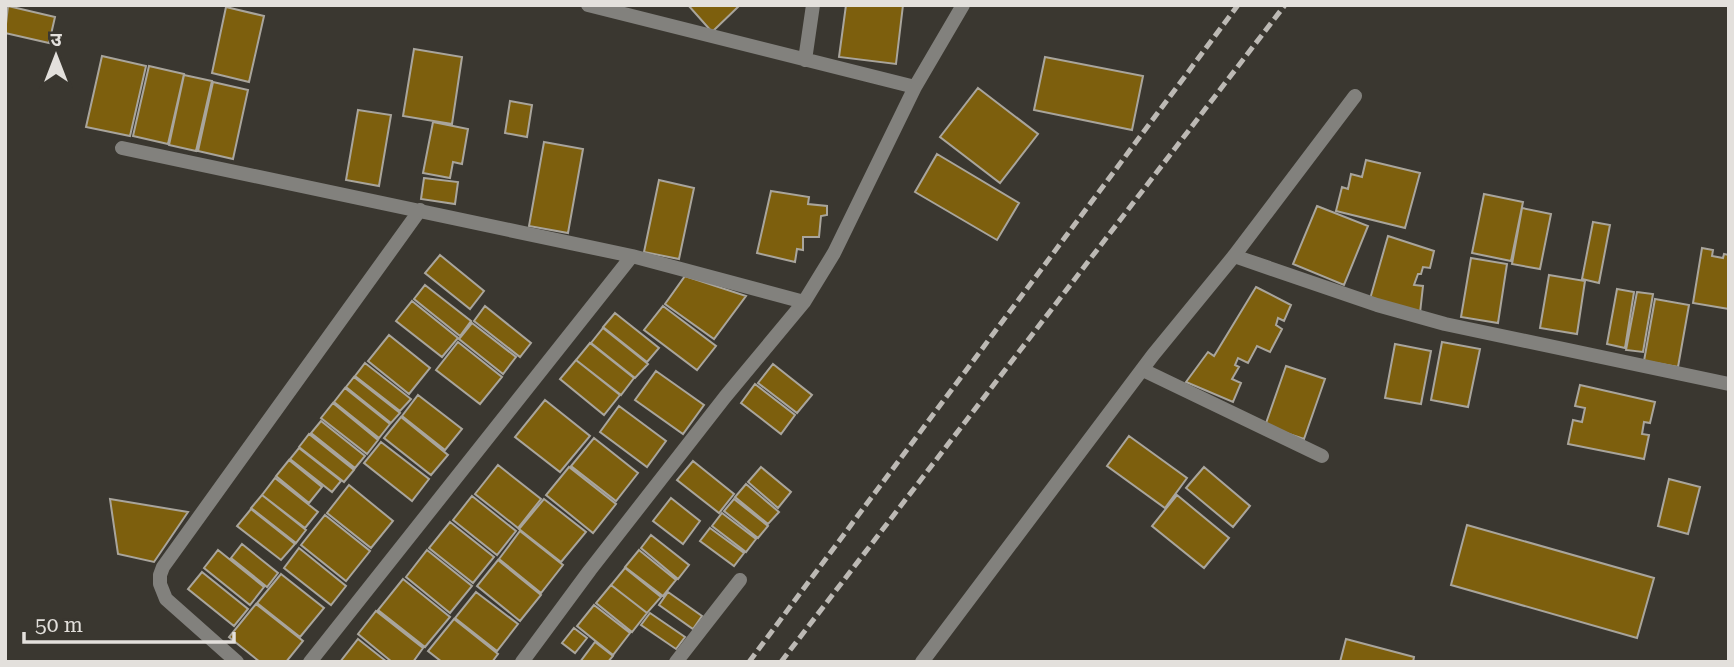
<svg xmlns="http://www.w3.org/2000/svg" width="1734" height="667" font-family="'Roboto Serif','Noto Sans Devanagari',serif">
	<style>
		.building { fill: #7d5f0d; stroke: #a9a59c; stroke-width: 2 }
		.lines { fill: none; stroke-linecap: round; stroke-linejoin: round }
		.minor { stroke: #82817d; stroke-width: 14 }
		.rail { stroke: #bcb9b4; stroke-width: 5; stroke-dasharray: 10 5; stroke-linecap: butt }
	</style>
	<rect width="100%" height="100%" fill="#3a3730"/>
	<path class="building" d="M688,5H740L712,32Z
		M846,5H903L896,64L839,57Z
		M8,6L55,17L49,43L5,33Z
		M226,7L264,16L249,82L212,73Z
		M414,49L462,57L452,124L403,116Z
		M102,56L146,66L130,136L86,127Z
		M1045,57L1143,76L1132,130L1034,110Z
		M149,66L184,74L168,144L133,136Z
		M184,75L212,81L196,151L169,145Z
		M213,82L248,90L233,159L198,151Z
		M978,88L1038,134L1000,183L940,137Z
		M510,101L532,105L527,137L505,133Z
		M358,110L391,115L379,186L346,180Z
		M433,122L468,129L462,164L453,162L450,178L423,173Z
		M544,142L583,149L568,233L529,226Z
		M937,154L1019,203L997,240L915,192Z
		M1366,160L1420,173L1405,228L1336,211L1342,187L1348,189L1351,174L1362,177Z
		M424,178L458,182L455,204L421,199Z
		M659,180L694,188L679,259L644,252Z
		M771,191L809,197L808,204L827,206V215L821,216L819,237H803V250L797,249L795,262L757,253Z
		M1484,194L1523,202L1511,261L1472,253Z
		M1317,206L1368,226L1344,285L1293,264Z
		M1522,208L1551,214L1540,269L1512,264Z
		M1593,222L1610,225L1599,283L1582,279Z
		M1388,236L1434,251L1430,268L1423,267L1421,274H1418L1414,285L1423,286L1420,313L1370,299Z
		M1702,248L1713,250L1712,256L1723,258L1724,254L1729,255V309L1693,303Z
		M440,255L484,291L470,309L425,273Z
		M1471,258L1507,264L1498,323L1461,317Z
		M1549,275L1585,281L1577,334L1540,328Z
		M685,276L746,296L714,339L665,304Z
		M425,285L471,321L460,336L414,299Z
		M1256,287L1291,305L1284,321L1278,318L1276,325L1282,329L1270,352L1257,346L1248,363L1238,358L1235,365L1239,367L1232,379L1241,383L1233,402L1186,382L1208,352L1214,356Z
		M1617,289L1634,292L1625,348L1607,344Z
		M1637,292L1653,294L1643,352L1626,350Z
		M1655,299L1689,305L1678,367L1644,361Z
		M412,301L458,338L442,357L396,321Z
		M485,306L531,343L520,357L474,321Z
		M663,306L716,346L697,370L644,330Z
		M615,313L659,348L647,362L603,327Z
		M472,323L516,357L503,374L459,339Z
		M603,328L648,364L635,378L591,343Z
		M389,335L430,368L409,394L368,361Z
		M458,342L502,377L480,404L436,370Z
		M1442,342L1480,349L1468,407L1431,400Z
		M590,343L634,378L621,395L576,360Z
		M1395,344L1431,351L1421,404L1385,398Z
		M576,360L620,395L604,415L560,379Z
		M365,363L411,399L400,411L355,376Z
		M773,364L812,395L797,413L758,383Z
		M1286,366L1325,379L1304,439L1265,426Z
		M656,371L704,405L683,434L635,400Z
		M354,377L400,413L391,423L346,387Z
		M755,384L795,415L781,434L741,403Z
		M1580,385L1655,402L1650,423L1644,422L1642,434L1649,435L1644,459L1568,444L1573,420L1582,422L1585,408L1575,406Z
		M345,388L390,424L379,438L334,402Z
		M418,395L462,429L445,450L402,416Z
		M545,400L590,436L560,472L515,437Z
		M333,403L378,440L367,454L321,418Z
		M619,406L666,441L647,467L600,432Z
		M401,417L448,455L431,475L384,438Z
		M321,421L365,456L355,468L311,433Z
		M309,434L354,470L344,482L299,447Z
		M1129,436L1187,478L1165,508L1107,466Z
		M594,438L638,473L616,501L571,466Z
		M381,442L429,479L412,501L364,463Z
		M299,448L341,481L332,492L290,459Z
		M289,460L322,487L309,503L276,476Z
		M693,461L734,494L719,513L677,480Z
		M498,465L541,499L518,528L475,494Z
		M569,467L616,504L593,533L546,495Z
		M761,467L791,492L778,508L748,482Z
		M1204,467L1250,506L1233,527L1186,488Z
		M275,478L318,512L305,528L262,495Z
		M1669,479L1700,487L1688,534L1658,526Z
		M746,484L779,512L768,524L735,497Z
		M349,485L393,521L371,548L327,513Z
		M262,495L306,530L296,543L251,508Z
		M1177,495L1229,538L1204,568L1152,526Z
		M472,496L516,531L497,555L453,520Z
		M671,498L700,521L683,544L653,521Z
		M110,499L188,512L154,562L118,554Z
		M544,499L586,532L561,562L519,529Z
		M734,499L768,526L758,538L724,511Z
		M251,509L295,544L281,560L237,526Z
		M722,513L756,539L746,552L712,526Z
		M325,515L370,551L346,581L301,545Z
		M450,522L494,557L473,583L429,548Z
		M1467,525L1654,578L1637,638L1451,585Z
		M710,528L744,553L734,566L700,541Z
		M520,531L563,565L541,593L499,559Z
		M651,535L689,565L678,579L641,548Z
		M242,544L278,573L267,587L231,558Z
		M299,548L346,586L331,605L284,568Z
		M218,550L264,587L250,605L204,568Z
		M427,550L472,586L450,613L406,577Z
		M639,550L676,580L663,596L625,567Z
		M498,560L541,595L520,621L477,586Z
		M625,568L661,597L647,613L611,585Z
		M202,572L248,609L234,626L188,589Z
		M281,574L324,608L300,637L257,603Z
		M403,579L450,617L425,647L378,610Z
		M611,585L647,613L632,632L596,603Z
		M476,592L518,624L497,651L455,618Z
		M668,592L702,616L693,629L659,605Z
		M256,604L303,641L286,662H260L229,637Z
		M594,605L630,633L613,655L577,626Z
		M376,611L423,648L413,662H392L358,634Z
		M650,613L685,637L676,649L641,625Z
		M454,619L498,654L492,662H442L428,651Z
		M574,628L587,638L575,653L562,643Z
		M358,639L387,662H340Z
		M1346,639L1414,657L1413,662H1340Z
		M595,642L613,656L608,662H580Z"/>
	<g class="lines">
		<path class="minor" d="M588,5L915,87L963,5
			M805,60L813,5
			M122,148L632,256
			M1234,256L1377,305L1445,324L1729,384
			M1143,370L1322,456
			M237,662L166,599L160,584V575L163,567L420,210
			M310,662L632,256L804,302
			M522,662L590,570L725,397L804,302L834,253L915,87
			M676,662L740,580
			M922,662L1153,355L1234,256L1355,96"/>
		<path class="rail" d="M749,662L1238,5
			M781,662L1285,5"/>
	</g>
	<rect width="1734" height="667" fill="none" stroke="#e3e0dc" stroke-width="14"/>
	<g transform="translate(56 56)" stroke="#3a3730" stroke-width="5" paint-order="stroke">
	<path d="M0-5L12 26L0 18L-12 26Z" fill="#e3e0dc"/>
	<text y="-10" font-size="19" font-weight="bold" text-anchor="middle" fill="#e3e0dc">उ</text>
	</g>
	<path d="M24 632v10h210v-10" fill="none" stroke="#e3e0dc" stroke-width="3.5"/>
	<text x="35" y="632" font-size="21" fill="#e3e0dc" stroke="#3a3730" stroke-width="5" paint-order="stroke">50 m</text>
</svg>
